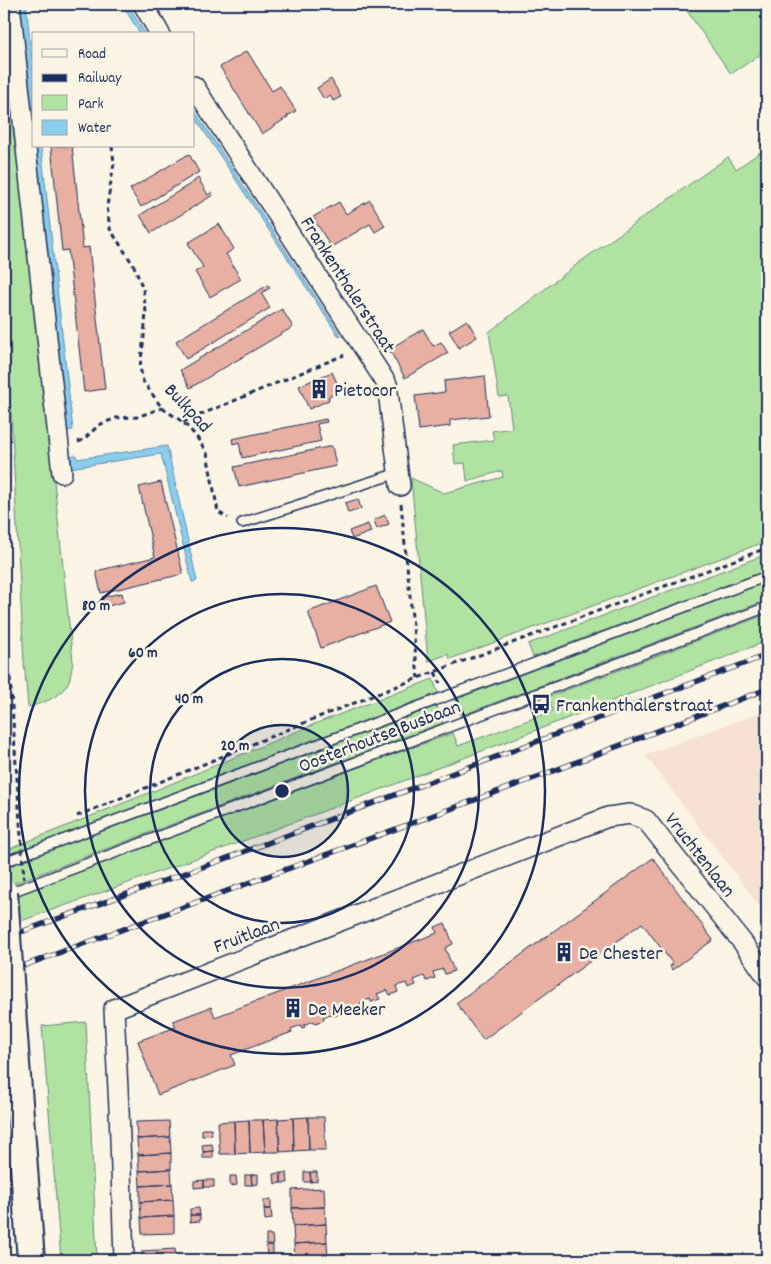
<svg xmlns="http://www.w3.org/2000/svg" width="771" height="1264" font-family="Dekko,sans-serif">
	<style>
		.built { fill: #f6e0d1 }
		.green { fill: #b0e2a2; stroke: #668880 }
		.water { fill: #8bcdec; stroke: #5e8eb3 }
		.building { fill: #e8afa3; stroke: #1b2f5e }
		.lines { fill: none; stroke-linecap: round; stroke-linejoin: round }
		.lane-casing { stroke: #1b2f5e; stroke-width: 12 }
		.street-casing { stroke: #1b2f5e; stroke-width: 22 }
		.secondary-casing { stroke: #1b2f5e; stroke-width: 30 }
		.path { stroke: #1b2f5e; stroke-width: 3; stroke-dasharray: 5 4; stroke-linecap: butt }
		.lane { stroke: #fcf5e5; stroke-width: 9 }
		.street { stroke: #fcf5e5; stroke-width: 19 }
		.secondary { stroke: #fcf5e5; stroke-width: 26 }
		.rail-casing { stroke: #1b2f5e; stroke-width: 5.5 }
		.rail { stroke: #fcf5e5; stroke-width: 4; stroke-dasharray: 11; stroke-linecap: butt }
		.secondary-bridge-casing { stroke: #1b2f5e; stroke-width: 30; stroke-linecap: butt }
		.path-bridge { stroke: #1b2f5e; stroke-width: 3; stroke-dasharray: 5 4; stroke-linecap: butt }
		.secondary-bridge { stroke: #fcf5e5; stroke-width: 26 }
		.ring { fill: none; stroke: #1b2f5e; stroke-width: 2.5 }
		.labels { text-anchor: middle; stroke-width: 5; stroke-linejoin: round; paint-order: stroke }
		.street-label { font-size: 20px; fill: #1b2f5e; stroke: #fcf5e5 }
		.poi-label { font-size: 20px; fill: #1b2f5e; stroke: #fcf5e5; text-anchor: start }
		.centre { fill: #1b2f5e; stroke: #fcf5e5; stroke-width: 2.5 }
		.ring-label { font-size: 15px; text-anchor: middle; font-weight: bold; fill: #1b2f5e; stroke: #fcf5e5; stroke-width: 5; stroke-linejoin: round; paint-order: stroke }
	</style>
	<rect width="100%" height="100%" fill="#fcf5e5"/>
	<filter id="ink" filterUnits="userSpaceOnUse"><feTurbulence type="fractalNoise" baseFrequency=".02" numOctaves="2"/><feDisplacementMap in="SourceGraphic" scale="10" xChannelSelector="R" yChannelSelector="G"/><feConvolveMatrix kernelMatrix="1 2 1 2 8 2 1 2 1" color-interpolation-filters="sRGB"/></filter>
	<g filter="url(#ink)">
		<path class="built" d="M767,710V913L762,909L645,755Z"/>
		<path class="green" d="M682,4H767V62L761,54L731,74Z
			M4,5L73,662C72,667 71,673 70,678C64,696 45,703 28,707L24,662L4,279Z
			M767,136V541L450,659L448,654L430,661H428L411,478L444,493L503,477L502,471L467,481L465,463L455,464L453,445L494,440L492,431L512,428L508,396L499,397L489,332L580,262L728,157L736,169L765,149L760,141Z
			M767,554V570L533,657L528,644Z
			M767,582V600L460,716L454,700Z
			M767,614V641C514,739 260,838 4,927V900L375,761L453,733L458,746L553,711L548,697Z
			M433,679L438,693L4,856V851L156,790L322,721Z
			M437,706L443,723L4,887V868Z
			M86,1022L97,1260H61L42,1026Z"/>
		<path class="water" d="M20,4H26L34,77V131Z
			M122,4H128L145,34H140Z
			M194,110L341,336L339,337L194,116Z
			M35,146H41L73,430L65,431Z
			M167,446L197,581L192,582L161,454L70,468L68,456L76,455L77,459Z"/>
		<path class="building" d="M247,51L272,91L280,86L296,111L287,116L288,117L262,134L220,67Z
			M331,79L341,97L333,101L330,95L324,99L317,88Z
			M51,146H72L83,248L89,247L105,389L84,392L68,250L62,251Z
			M189,154L199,172L141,207L130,189Z
			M198,178L208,195L212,192L213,195L151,233L140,215L195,181H194Z
			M370,200L385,226L375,232L370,224L331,247L313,217L339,202L346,214Z
			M219,224L234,249L226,254L241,279L210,297L195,272L203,267L188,243Z
			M268,285L270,288L261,293L270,308L186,359L176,341Z
			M282,309L293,327L190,388L180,370Z
			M467,320L477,337L459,348L449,331Z
			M423,329L433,346L441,342L448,353L405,378L389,349Z
			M332,372L338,385H336L339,392L328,397L329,400L309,409L299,386Z
			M485,376L489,416L450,420V426L419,430L415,396L445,392L444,381Z
			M326,419L327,422L317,424L321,441L242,458L239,442L233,444L232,439Z
			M332,446L336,466L239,487L234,467Z
			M161,482L183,574L101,593L96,571L155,557L139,487Z
			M358,499L361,509L348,513L345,503Z
			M385,515L389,524L377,529L374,520Z
			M368,524L371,532L352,539L349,531Z
			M376,586L390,622L321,648L308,612Z
			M122,593L124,602L104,607L102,597Z
			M653,858L713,940L672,970L670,966L673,964L642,923L483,1040L456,1003Z
			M445,923L453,944L445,948L454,971L445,974L443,969L433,972L435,978L427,981L424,976L414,980L416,985L408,988L406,983L396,986L398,992L390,995L387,990L377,994L380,999L371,1002L370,999L360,1003L361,1006L353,1009L352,1006L342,1010V1013L334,1016L333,1013L323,1017L324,1020L315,1023L314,1021L304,1025L305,1027L302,1028L301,1025L291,1029L292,1032L231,1055L235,1065L158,1095L138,1041L176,1027L173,1021L211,1007L215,1017L437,933L435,927Z
			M308,1117L309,1150L294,1151L293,1118Z
			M308,1117H324L326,1150H309Z
			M293,1118L294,1151L280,1152L278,1119Z
			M278,1119L280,1152H265L263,1120Z
			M249,1120L250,1153L235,1154L234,1121Z
			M249,1120H263L265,1152L250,1153Z
			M169,1121L170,1137L137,1139L136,1122Z
			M234,1121L235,1154H220L218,1122Z
			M202,1129H211L212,1135L202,1136Z
			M170,1137L171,1153L138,1155L137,1139Z
			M212,1144L213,1151L203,1152L202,1145Z
			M213,1151V1158H203V1152Z
			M171,1153V1169L139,1171L138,1155Z
			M171,1169L172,1184L140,1186L139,1171Z
			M304,1172H310L311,1182H304Z
			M310,1172H317V1181L311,1182Z
			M281,1173H287L288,1183H281Z
			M281,1173V1183L275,1184L274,1174Z
			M258,1174V1184L252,1185L251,1175Z
			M245,1175H251L252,1185H245Z
			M230,1176H236L237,1185L230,1186Z
			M204,1180H214V1187H204Z
			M204,1180V1187L194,1188V1181Z
			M172,1184L173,1200L140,1202V1186Z
			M324,1188L325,1207L292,1208V1190Z
			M271,1199V1209H264V1200Z
			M173,1200L174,1216L141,1218L140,1202Z
			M325,1207L326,1224L293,1226L292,1208Z
			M199,1208L200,1215H190V1209Z
			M264,1209H271L272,1219L265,1220Z
			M190,1215H200V1221L190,1222Z
			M174,1216V1233L142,1234L141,1218Z
			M326,1224L327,1242L294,1244L293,1226Z
			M266,1235H272L273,1245H266Z
			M327,1242L328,1260H295L294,1244Z
			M266,1245H273V1255H267Z
			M175,1249L176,1260H143L142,1251Z"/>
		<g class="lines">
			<defs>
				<path id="lane" d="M242,523L398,473
					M4,862L767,576
					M6,894L767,607"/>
				<path id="street" d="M10,4L62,473
					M143,4L160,34
					M194,86L387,384L400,486
					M124,1260L119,1109L114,1009L608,817L630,814L646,820L743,943L767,977"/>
				<path id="secondary" d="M13,1024L31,1260"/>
			</defs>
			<use href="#lane" class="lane-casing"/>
			<use href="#street" class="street-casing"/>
			<use href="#secondary" class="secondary-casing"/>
			<path class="path" d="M112,146L114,163L107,206L110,229L134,266L143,289L146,312L144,337L140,367L143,381L162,408L183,422L196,436L207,453L218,512L228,518
				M183,422L344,355
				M78,442L83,440L99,425L116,418L137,417L162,408
				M401,504L418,678
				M4,563L10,678
				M435,672L440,683
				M77,816L316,718L418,678L767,548"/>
			<use href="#lane" class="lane"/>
			<use href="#street" class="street"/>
			<use href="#secondary" class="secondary"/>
			<defs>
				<path id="rail" d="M4,938L222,860L767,655
					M4,973L540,776L767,689"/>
			</defs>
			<use href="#rail" class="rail-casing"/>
			<use href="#rail" class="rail"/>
			<defs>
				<path id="secondary-bridge" d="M4,892L13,1024"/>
			</defs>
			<use href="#secondary-bridge" class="secondary-bridge-casing"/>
			<path class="path-bridge" d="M10,678L24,879"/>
			<use href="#secondary-bridge" class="secondary-bridge"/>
		</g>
	</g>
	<circle cx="282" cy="791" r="66" fill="#1b2f5e" fill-opacity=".12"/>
	<g class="ring">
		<circle cx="282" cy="791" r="66"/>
		<circle cx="282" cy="791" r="132"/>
		<circle cx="282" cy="791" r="197"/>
		<circle cx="282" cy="791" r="263"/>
	</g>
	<defs>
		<symbol id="building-bare" viewBox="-9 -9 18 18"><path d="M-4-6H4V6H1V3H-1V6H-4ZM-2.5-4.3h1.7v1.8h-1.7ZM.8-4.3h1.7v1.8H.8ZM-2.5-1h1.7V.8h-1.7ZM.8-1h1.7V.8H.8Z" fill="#1b2f5e" stroke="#fcf5e5" stroke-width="2.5" paint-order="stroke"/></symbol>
		<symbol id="bus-bare" viewBox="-9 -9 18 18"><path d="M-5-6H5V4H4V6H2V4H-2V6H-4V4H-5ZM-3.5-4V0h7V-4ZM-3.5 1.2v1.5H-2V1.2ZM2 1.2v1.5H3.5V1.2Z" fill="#1b2f5e" stroke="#fcf5e5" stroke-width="2.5" paint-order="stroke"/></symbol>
	</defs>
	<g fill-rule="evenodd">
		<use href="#building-bare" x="305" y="375" width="28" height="28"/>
		<use href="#bus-bare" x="527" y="690" width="28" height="28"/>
		<use href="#building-bare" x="550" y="938" width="28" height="28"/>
		<use href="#building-bare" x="279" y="994" width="28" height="28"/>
	</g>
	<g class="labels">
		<g class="street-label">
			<text transform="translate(349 284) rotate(57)" y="7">Frankenthalerstraat</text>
			<text transform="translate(189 407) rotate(47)" y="7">Bulkpad</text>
			<text transform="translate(379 735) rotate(-21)" y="7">Oosterhoutse Busbaan</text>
			<text transform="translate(701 854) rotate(52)" y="7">Vruchtenlaan</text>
			<text transform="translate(246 934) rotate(-21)" y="7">Fruitlaan</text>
		</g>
		<g class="poi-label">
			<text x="334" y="396">Pietocor</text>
			<text x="556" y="711">Frankenthalerstraat</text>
			<text x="579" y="959">De Chester</text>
			<text x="308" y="1015">De Meeker</text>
		</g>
	</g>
	<circle cx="282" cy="791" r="8" class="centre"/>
	<g class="ring-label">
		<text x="96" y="610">80 m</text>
		<text x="143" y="657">60 m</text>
		<text x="189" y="703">40 m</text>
		<text x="235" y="750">20 m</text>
	</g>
	<rect width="771" height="1264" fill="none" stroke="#fcf5e5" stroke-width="20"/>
	<rect x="10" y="10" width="751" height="1244" fill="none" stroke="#1b2f5e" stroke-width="2" filter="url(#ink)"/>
	<rect x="32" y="32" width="162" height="115" fill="#fcf5e5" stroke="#a2a6af"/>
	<rect x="42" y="49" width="25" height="8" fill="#fcf5e5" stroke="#a2a6af"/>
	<text x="78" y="58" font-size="15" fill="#1b2f5e">Road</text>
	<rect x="42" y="74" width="25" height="8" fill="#1b2f5e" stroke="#a2a6af"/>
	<text x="78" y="82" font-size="15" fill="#1b2f5e">Railway</text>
	<rect x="42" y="95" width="25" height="15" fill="#b0e2a2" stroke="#a2a6af"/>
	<text x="78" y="108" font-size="15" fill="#1b2f5e">Park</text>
	<rect x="42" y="120" width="25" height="15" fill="#8bcdec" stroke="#a2a6af"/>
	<text x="78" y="132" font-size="15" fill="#1b2f5e">Water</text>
</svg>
